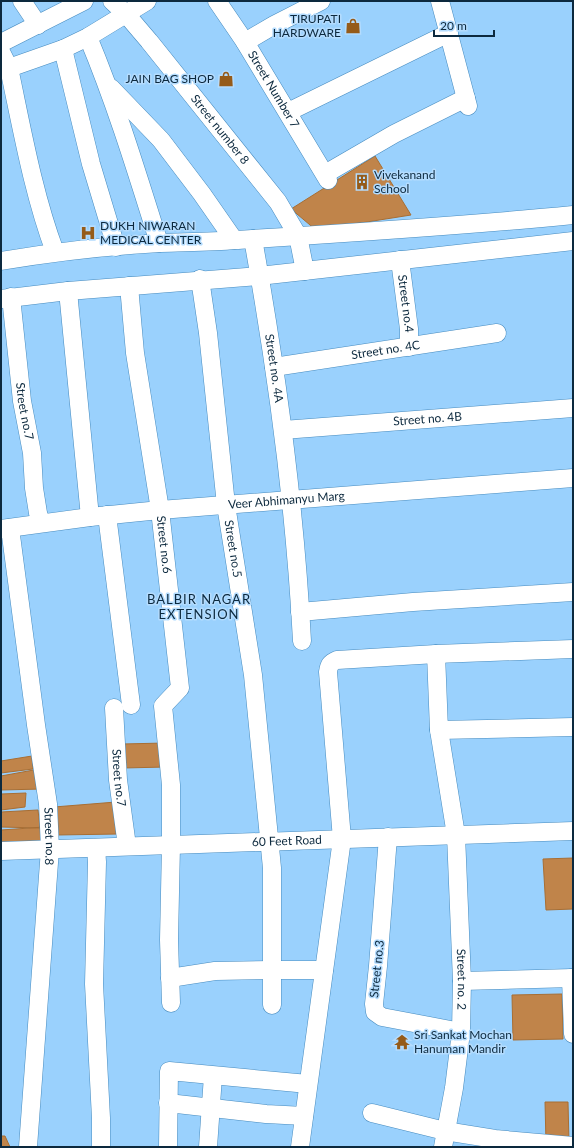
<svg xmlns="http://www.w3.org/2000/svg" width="574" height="1148" font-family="Lato,sans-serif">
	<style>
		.building { fill: #c0844a; stroke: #a86e33 }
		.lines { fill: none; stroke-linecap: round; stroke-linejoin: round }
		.minor-casing { stroke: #468bbf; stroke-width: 19 }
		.minor { stroke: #fff; stroke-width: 18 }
		.labels { text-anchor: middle; stroke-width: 3; stroke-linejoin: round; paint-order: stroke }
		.poi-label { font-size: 12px; fill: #0c293e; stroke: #b4dcfe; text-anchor: start }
		.street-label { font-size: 12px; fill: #0c293e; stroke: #b4dcfe }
		.neighbourhood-label { font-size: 13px; letter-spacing: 1px; fill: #0c293e; stroke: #b4dcfe }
	</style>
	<rect width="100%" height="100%" fill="#9ad1fd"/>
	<path class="building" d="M375,156L411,215L316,230L291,209Z
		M165,743L166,767L123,768L122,744Z
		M32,756L33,769L1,773V761Z
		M39,769L42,789L1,790V776Z
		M26,793L25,807L1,810V794Z
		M116,802L118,834L57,835L54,807Z
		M38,810L40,828L1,827V812Z
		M44,827V848H1V830Z
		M573,858V909L546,910L543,859Z
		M562,994L563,1039L513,1040L512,995Z
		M545,1102H568L569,1143H546Z
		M1,1136H5L10,1147H1Z"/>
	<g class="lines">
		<defs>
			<g id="minor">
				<path d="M22,1L38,25"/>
				<path id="s1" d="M112,1L126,14L149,41L278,202L298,236L305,271"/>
				<path id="s2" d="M217,1L245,42L328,180"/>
				<path d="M440,1L468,106"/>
				<path d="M88,37C116,104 137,173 159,243"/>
				<path d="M245,42L274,25L321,1"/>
				<path d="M1,43L84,1"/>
				<path d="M63,49L91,164L116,247"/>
				<path d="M1,52L9,68C22,129 33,193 55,252"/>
				<path d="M9,68L63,49L88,37L147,1"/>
				<path d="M111,88L161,140L202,194L234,240"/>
				<path d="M288,112L449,33"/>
				<path d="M325,174L394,134L466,98"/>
				<path id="s3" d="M253,239C277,372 295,506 302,641"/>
				<path id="s4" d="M400,260L409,329V347"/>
				<path d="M1,261C54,252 107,246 160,243C185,242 210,242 236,240C348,233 461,226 573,215"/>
				<path id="s5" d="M200,279L208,333L226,505L253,675L272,868V1005"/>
				<path id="s6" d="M129,286L135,353L160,510L180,688L163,706L171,785V845L169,940L171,1003"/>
				<path d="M68,291L90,517"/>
				<path id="s7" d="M11,297L22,401L32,453L34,488L38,513L41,523"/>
				<path d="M1,299L68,291L259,276L573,241"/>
				<path id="s8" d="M274,367L497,333"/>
				<path id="s9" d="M283,430L573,408"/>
				<path d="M107,515L131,705"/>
				<path id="s10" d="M10,528L36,725L48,804L50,849L28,1147"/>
				<path id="s11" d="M1,529L90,517L160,510L573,478"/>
				<path d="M300,612L413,602L573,592"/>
				<path id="s12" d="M436,654L439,730L456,835L462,981L461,1032L454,1088L443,1147"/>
				<path id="s13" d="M114,708L118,780L127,846"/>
				<path d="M439,730L573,727"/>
				<path d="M388,837L378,966L374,1004L375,1012L382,1017L461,1032"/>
				<path d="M96,848L97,862L94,984L101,1118V1147"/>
				<path id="s14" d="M1,851L573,831"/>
				<path d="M170,978L215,971L272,970H324"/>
				<path d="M571,978L573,1034"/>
				<path d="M462,981L573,978"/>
				<path d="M168,1103L266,1114L304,1116"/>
				<path d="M372,1113L445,1131L495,1139L573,1146"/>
				<path d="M168,1147L169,1071L308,1084"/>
				<path d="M208,1147L213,1076"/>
				<path d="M300,1147L342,839L328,672C329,665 330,663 337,660L436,654L573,649"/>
			</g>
		</defs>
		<use href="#minor" class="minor-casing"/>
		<use href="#minor" class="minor"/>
	</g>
	<defs>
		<symbol id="shop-bare" viewBox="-9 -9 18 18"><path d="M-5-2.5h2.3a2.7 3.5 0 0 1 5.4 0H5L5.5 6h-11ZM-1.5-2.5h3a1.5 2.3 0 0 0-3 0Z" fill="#955b19" stroke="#b4dcfe" stroke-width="2.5" paint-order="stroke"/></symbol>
		<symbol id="building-bare" viewBox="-9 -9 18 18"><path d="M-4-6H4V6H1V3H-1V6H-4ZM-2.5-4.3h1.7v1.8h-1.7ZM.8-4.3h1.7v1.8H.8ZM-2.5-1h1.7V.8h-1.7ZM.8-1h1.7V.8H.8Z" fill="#955b19" stroke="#b4dcfe" stroke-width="2.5" paint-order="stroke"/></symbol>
		<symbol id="hospital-bare" viewBox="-9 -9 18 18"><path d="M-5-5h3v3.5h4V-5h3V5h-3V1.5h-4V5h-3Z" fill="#955b19" stroke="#b4dcfe" stroke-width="2.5" paint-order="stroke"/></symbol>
		<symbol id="temple-bare" viewBox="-9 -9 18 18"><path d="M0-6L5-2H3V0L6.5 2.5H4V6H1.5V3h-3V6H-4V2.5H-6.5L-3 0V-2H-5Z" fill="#955b19" stroke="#b4dcfe" stroke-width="2.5" paint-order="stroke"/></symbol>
	</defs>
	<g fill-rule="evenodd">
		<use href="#shop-bare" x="342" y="15" width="22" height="22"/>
		<use href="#shop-bare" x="215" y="68" width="22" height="22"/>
		<use href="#building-bare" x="351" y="171" width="22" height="22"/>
		<use href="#hospital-bare" x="77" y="222" width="22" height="22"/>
		<use href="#temple-bare" x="391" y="1031" width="22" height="22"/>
	</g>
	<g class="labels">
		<g class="poi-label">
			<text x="341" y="23" text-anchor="end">TIRUPATI<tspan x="341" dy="14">HARDWARE</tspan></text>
			<text x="214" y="83" text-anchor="end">JAIN BAG SHOP</text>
			<text x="374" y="179">Vivekanand<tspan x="374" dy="14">School</tspan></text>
			<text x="100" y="230">DUKH NIWARAN<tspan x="100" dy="14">MEDICAL CENTER</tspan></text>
			<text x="414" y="1039">Sri Sankat Mochan<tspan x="414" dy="14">Hanuman Mandir</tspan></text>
		</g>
		<g class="street-label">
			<text dy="4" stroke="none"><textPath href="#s2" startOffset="105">Street Number 7</textPath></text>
			<text dy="4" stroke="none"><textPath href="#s1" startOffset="168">Street number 8</textPath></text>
			<text dy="4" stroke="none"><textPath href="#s4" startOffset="44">Street no.4</textPath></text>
			<text dy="4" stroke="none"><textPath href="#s8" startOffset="113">Street no. 4C</textPath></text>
			<text dy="4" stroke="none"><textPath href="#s3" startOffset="131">Street no. 4A</textPath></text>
			<text dy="4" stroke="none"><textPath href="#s7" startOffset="115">Street no.7</textPath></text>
			<text dy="4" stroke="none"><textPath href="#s9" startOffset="145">Street no. 4B</textPath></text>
			<text dy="4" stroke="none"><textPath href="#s11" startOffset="287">Veer Abhimanyu Marg</textPath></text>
			<text dy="4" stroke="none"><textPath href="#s6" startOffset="261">Street no.6</textPath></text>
			<text dy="4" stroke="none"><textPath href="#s5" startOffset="272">Street no.5</textPath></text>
			<text dy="4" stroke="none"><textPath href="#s13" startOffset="70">Street no.7</textPath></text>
			<text dy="4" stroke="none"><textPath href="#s10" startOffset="311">Street no.8</textPath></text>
			<text dy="4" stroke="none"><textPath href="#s14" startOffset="286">60 Feet Road</textPath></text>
			<text transform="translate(377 969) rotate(-84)" y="4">Street no.3</text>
			<text dy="4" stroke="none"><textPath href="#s12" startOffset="327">Street no. 2</textPath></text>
		</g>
		<g class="neighbourhood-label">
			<text x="199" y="604">BALBIR NAGAR<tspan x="199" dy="15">EXTENSION</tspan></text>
		</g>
	</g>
	<rect width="574" height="1148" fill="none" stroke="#0c293e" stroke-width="4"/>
	<path d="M434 30v6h60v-6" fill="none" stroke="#0c293e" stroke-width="2"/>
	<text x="440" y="30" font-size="12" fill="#0c293e" stroke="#b4dcfe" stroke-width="3" paint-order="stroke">20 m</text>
</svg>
